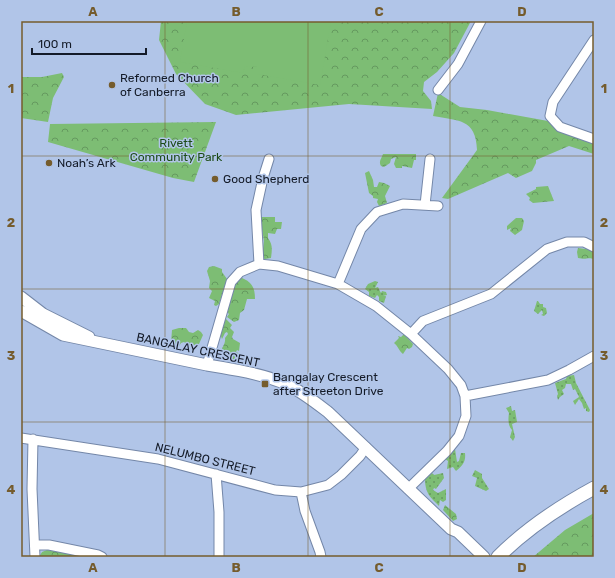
<svg xmlns="http://www.w3.org/2000/svg" width="615" height="578" font-family="Rubik,sans-serif">
	<style>
		.grass { fill: url(#grass-dots) }
		.forest { fill: url(#forest-crowns) }
		.pitch { fill: #7dbd74 }
		.lines { fill: none; stroke-linecap: round; stroke-linejoin: round }
		.minor-casing { stroke: #7487a8; stroke-width: 11 }
		.tertiary-casing { stroke: #7487a8; stroke-width: 13 }
		.secondary-casing { stroke: #7487a8; stroke-width: 15 }
		.minor { stroke: #fff; stroke-width: 9 }
		.tertiary { stroke: #fff; stroke-width: 11 }
		.secondary { stroke: #fff; stroke-width: 13 }
		.grid { fill: none; stroke: #755c2d; stroke-width: 1; stroke-opacity: 0.55 }
		.poi-dot { fill: #755c2d; stroke: #b1c5e8; stroke-width: 1.5 }
		.labels { text-anchor: middle; stroke-width: 3; stroke-linejoin: round; paint-order: stroke }
		.poi-label { font-size: 12px; fill: #141b28; stroke: #b1c5e8; text-anchor: start }
		.park-label { font-size: 12px; fill: #1d4b17; stroke: #b1c5e8 }
		.street-label { font-size: 12px; fill: #141b28; stroke: #b1c5e8 }
		.neatline { fill: none; stroke: #755c2d; stroke-width: 1.5 }
		.grid-label { font-size: 13px; text-anchor: middle; font-weight: bold; fill: #755c2d }
	</style>
	<defs>
		<pattern id="grass-dots" width="8" height="8" patternUnits="userSpaceOnUse"><rect width="8" height="8" fill="#7dbd74"/><path d="M2 2h.1M6 6h.1" fill="none" stroke="#65995f" stroke-width="1.8" stroke-linecap="round"/></pattern>
		<pattern id="forest-crowns" width="20" height="18" patternUnits="userSpaceOnUse"><rect width="20" height="18" fill="#7dbd74"/><path d="M2 6a3 3 0 1 1 6 0M12 15a3 3 0 1 1 6 0" fill="none" stroke="#65995f"/></pattern>
	</defs>
	<rect width="100%" height="100%" fill="#b1c5e8"/>
	<path class="grass" d="M375,281L378,282L375,288L378,287L381,293L382,291L386,292L387,295L383,296H386L384,303L379,301V297L377,295L375,298L369,296V292L365,289L368,284Z
		M537,301H538L540,304H543V307L546,308L547,313L544,316L541,315L543,314L542,310L538,314L534,311Z
		M574,375L576,383L590,410L589,412L586,411V408L584,409L582,403L579,399L575,405L573,401L579,397L575,389L573,390L571,384H566L565,388L562,390L564,394L560,397L558,400L557,396L558,394L555,383L566,379L567,376Z
		M511,406L512,411L515,410L517,422L512,424L515,437L513,441L510,437L512,430C508,426 508,419 509,413L506,408Z
		M455,449L457,462L459,461L461,453H465C466,461 463,466 456,471L453,467L447,469L448,461L445,459Z
		M475,470L482,474V478L489,489L486,491L475,486L477,478L472,476Z
		M432,473L434,475L443,473L444,478L436,489L434,488L433,490L438,493L446,489V500L443,502L440,500L439,506C430,497 425,493 425,479Z"/>
	<path class="forest" d="M161,21H471L454,53L437,72L424,82L423,91L431,101L432,109L349,104L236,115L205,104L176,74L159,40Z
		M62,73L64,77L53,98L48,122L21,118V77H42Z
		M438,93L460,107L487,110L548,121L594,140V154L569,146L536,160V163L532,171L516,178L508,173L448,199L442,198L477,150C476,118 458,121 433,116Z
		M216,122L194,182L173,178L48,142L50,124Z
		M383,154H416V160H414L412,168L402,166V168H396L394,164L396,157L391,159L390,163L384,167L381,166C378,161 382,158 383,154Z
		M369,171L373,180L374,187H377L379,182L384,183L390,186L385,196L387,203L379,206L377,202L378,199L373,198V196L369,193L365,173Z
		M548,186L554,201L533,203L529,200L530,198L526,194L536,189V187Z
		M260,217H275V222H282L281,229H277L275,234L268,233V238C273,245 272,250 271,258L265,259L262,258L264,241Z
		M516,218H522L524,221L522,230L515,235L510,231L511,228L507,230V226Z
		M578,248L594,250V259C587,257 587,260 578,258L577,252Z
		M214,266L222,269V272L227,279L219,304L216,306L214,305L215,301L209,298L212,291L209,288L210,281L207,271L209,267Z
		M240,277C252,282 255,287 255,299H247L244,310L240,313L239,320L234,322L227,317L229,314L226,311L230,289Z
		M226,319L232,325L230,328L234,332L232,337L233,339L240,343L239,351L237,350L236,352L245,356L244,360L240,362L237,358L232,360L221,353C221,348 226,344 225,338L228,334L227,332L225,333L222,339C219,332 220,325 226,319Z
		M179,328H186L189,332L193,333L198,330L201,332L203,335L199,344L189,346L184,342L181,343L178,348H173L171,343L172,330Z
		M404,334L413,344L412,347L409,349L407,348L403,354C399,351 398,346 394,343L399,338L398,336L401,337Z
		M445,505L456,514L457,519L453,521L443,510Z
		M594,513V557H533L565,530Z
		M47,550L91,557H39L42,552Z"/>
	<path class="pitch" d="M187,21H331L320,85L257,74V67L245,66L243,73L180,62Z"/>
	<g class="lines">
		<defs>
			<path id="minor" d="M594,40L553,102L550,116L560,127L594,139
				M438,90L458,64L481,21
				M425,205L430,159
				M259,264L256,210L263,178L269,159
				M338,284L361,229L377,212L403,204L438,206
				M411,334L423,321L491,294L547,249L567,242H584L594,247
				M207,365L231,282L240,272L259,264L278,266L338,284L376,306L411,334L448,369L461,385L465,396L466,416L459,436L447,451L408,489
				M465,396L548,380L569,370L594,356
				M21,438L158,459L275,490L301,492L328,485L341,475L360,456L366,447
				M33,439L32,489L35,557
				M216,474L219,512V557
				M301,492L305,511L320,552L321,557
				M35,545H49L98,555L102,557"/>
			<path id="tertiary" d="M21,297L43,314L89,337
				M21,311L63,335L207,365C232,369 263,374 286,384C301,391 315,402 328,412L451,529L458,532L484,557"/>
			<path id="secondary" d="M498,557C526,529 559,507 594,488"/>
		</defs>
		<use href="#minor" class="minor-casing"/>
		<use href="#tertiary" class="tertiary-casing"/>
		<use href="#secondary" class="secondary-casing"/>
		<use href="#minor" class="minor"/>
		<use href="#tertiary" class="tertiary"/>
		<use href="#secondary" class="secondary"/>
	</g>
	<path class="grid" d="M165,21V557M308,21V557M450,21V557M21,156H594M21,289H594M21,422H594"/>
	<g class="poi-dot">
		<circle cx="112" cy="85" r="4"/>
		<circle cx="49" cy="163" r="4"/>
		<circle cx="215" cy="179" r="4"/>
		<rect x="261" y="380" width="8" height="8" rx="2"/>
	</g>
	<g class="labels">
		<g class="poi-label">
			<text x="120" y="82">Reformed Church<tspan x="120" dy="14">of Canberra</tspan></text>
			<text x="57" y="167">Noah’s Ark</text>
			<text x="223" y="183">Good Shepherd</text>
			<text x="273" y="381">Bangalay Crescent<tspan x="273" dy="14">after Streeton Drive</tspan></text>
		</g>
		<g class="park-label">
			<text x="176" y="147">Rivett<tspan x="176" dy="14">Community Park</tspan></text>
		</g>
		<g class="street-label">
			<text transform="translate(198 350) rotate(12)" y="4">BANGALAY CRESCENT</text>
			<text transform="translate(205 459) rotate(14)" y="4">NELUMBO STREET</text>
		</g>
	</g>
	<rect width="615" height="578" fill="none" stroke="#b1c5e8" stroke-width="44"/>
	<path d="M32 48v6h114v-6" fill="none" stroke="#141b28" stroke-width="2"/>
	<text x="38" y="48" font-size="12" fill="#141b28" stroke="#b1c5e8" stroke-width="3" paint-order="stroke">100 m</text>
	<rect x="22" y="22" width="571" height="534" class="neatline"/>
	<g class="grid-label">
		<text x="93" y="16">A</text>
		<text x="236" y="16">B</text>
		<text x="379" y="16">C</text>
		<text x="522" y="16">D</text>
		<text x="11" y="93">1</text>
		<text x="604" y="93">1</text>
		<text x="11" y="227">2</text>
		<text x="604" y="227">2</text>
		<text x="11" y="360">3</text>
		<text x="604" y="360">3</text>
		<text x="11" y="494">4</text>
		<text x="604" y="494">4</text>
		<text x="93" y="572">A</text>
		<text x="236" y="572">B</text>
		<text x="379" y="572">C</text>
		<text x="522" y="572">D</text>
	</g>
</svg>
